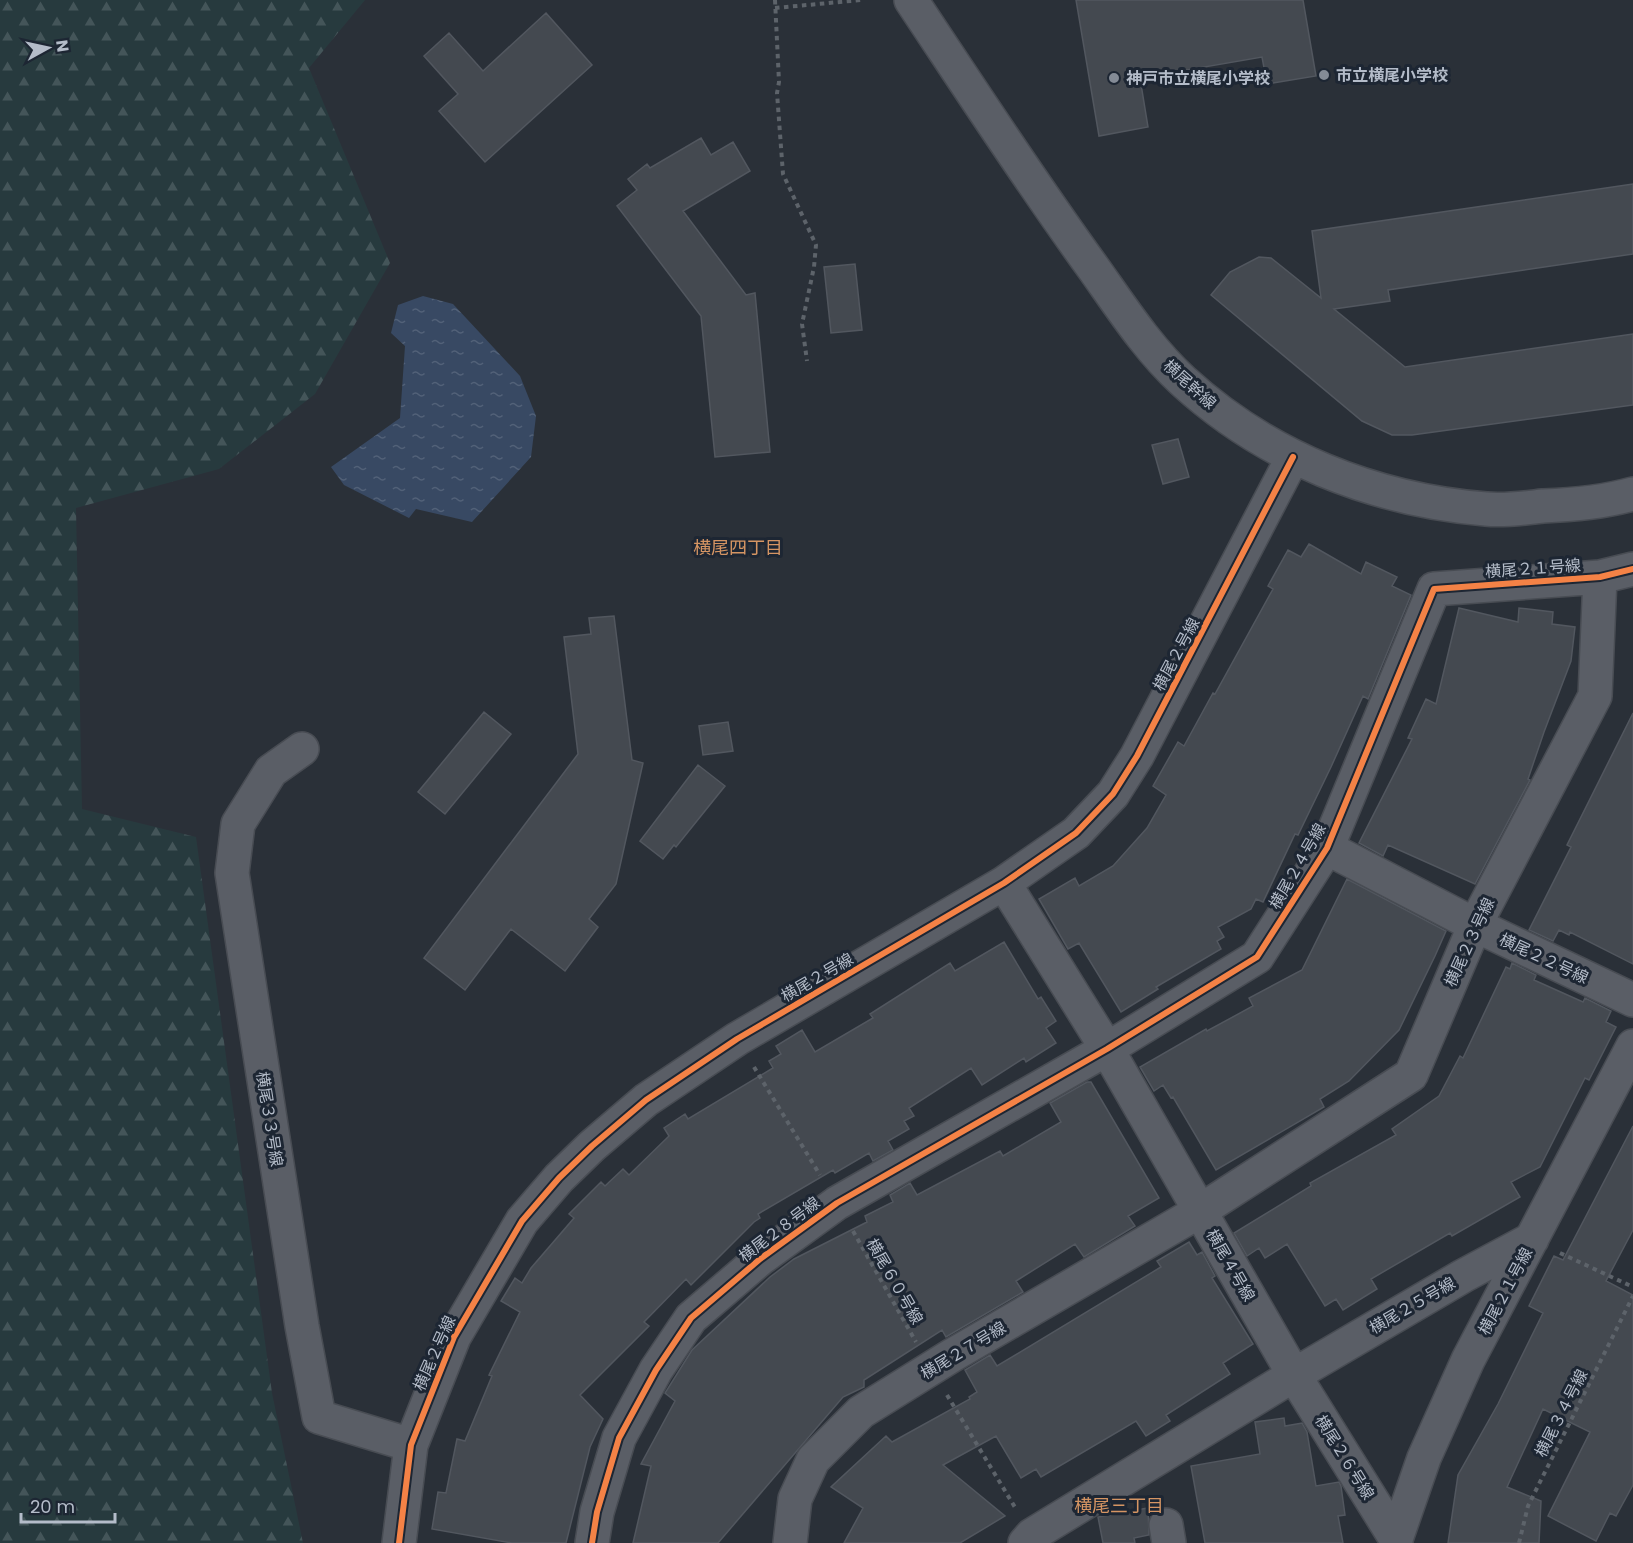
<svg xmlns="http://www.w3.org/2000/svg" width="1633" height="1543" font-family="Poppins,'Noto Sans JP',sans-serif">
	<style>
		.forest { fill: url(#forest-firs) }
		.water { fill: url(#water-ripples) }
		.building { fill: #444950; stroke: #52575f; stroke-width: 1.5 }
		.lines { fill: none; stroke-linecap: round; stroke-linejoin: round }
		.minor-casing { stroke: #484c53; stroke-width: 36 }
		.path { stroke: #5d636a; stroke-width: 4; stroke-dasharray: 4.5 4.5; stroke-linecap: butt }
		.minor { stroke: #5a5e66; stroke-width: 33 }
		.cycleway-casing { stroke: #1d2633; stroke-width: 10 }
		.cycleway { stroke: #f48246; stroke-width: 6 }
		.poi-dot { fill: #848b96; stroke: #1d2633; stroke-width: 2 }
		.labels { text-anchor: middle; stroke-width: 6; stroke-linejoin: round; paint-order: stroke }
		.poi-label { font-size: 16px; font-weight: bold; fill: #b4bcc9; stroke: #1d2633; text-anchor: start }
		.street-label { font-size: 16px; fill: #b4bcc9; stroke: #1d2633 }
		.neighbourhood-label { font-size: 18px; fill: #d59563; stroke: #1d2633 }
	</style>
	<defs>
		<pattern id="forest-firs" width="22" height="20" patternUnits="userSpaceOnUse" patternTransform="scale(1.5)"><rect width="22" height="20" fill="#273a3e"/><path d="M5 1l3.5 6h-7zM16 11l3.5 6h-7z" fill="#445559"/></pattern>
		<pattern id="water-ripples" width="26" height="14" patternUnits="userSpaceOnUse" patternTransform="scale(1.5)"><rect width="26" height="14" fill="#384963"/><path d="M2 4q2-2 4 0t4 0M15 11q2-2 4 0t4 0" fill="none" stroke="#526178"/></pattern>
	</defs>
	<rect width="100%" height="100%" fill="#2a3038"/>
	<path class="forest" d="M0,0H365L309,68L390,263L315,394L219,469L76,508L82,809L196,837L272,1393L303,1543H0Z"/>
	<path class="water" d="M423,296L453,304L520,376L536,416L531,457L472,522L416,509L409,518L344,485L331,467L400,418L405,346L391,333L398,305Z"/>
	<path class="building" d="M1076,0H1303L1316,76L1267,84L1262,57L1140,78L1148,127L1099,136Z
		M546,13L592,65L485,162L439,111L458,94L424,56L449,33L483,71Z
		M701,138L711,155L733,142L750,171L683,211L746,295L755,293L770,452L715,457L701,316L617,206L637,190L628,179L647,164L650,168Z
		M1633,184V254L1388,290L1390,301L1334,309L1405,367L1633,334V405L1412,435H1392L1362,421L1211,295L1230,272L1259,257L1271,258L1321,298L1312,231Z
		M855,264L862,330L831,333L824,267Z
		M1178,439L1189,477L1163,484L1152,445Z
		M1309,544L1361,574L1366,562L1397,577L1392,586L1411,595L1368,699L1363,696L1331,767L1298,835L1295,834L1263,902L1256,899L1251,909L1218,927L1224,937L1217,941L1221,949L1156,987L1158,989L1121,1012L1079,943L1068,949L1039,899L1075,878L1079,886L1113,866L1147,828L1166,795L1153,786L1178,742L1184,746L1213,693L1215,694L1273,589L1268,586L1288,550L1301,557Z
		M1459,608L1518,622L1519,608L1553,612L1552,624L1575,627L1571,661L1544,732L1528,779L1530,780L1475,884L1388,845L1383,856L1359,843L1412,739L1408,738L1426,699L1436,704Z
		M614,616L632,760L643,763L616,884L589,919L598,927L565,971L511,929L465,990L424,958L578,754L564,637L591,634L589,618Z
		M484,712L511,734L445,814L418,792Z
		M1633,713V964L1570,932L1569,935L1559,930L1553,941L1529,930L1571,847L1567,845Z
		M728,722L733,751L703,755L699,726Z
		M698,765L725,786L676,847L674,845L663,859L640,841Z
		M1347,879L1446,931L1435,956L1399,1030L1349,1081L1320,1099L1324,1107L1216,1170L1173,1097L1171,1098L1163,1085L1154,1091L1140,1067L1206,1029L1207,1031L1253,1006L1249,998L1302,970Z
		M1004,942L1038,999L1041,997L1056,1021L1046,1028L1056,1043L1026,1062L1024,1058L982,1085L971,1068L909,1108L914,1116L904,1121L909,1129L888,1141L893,1150L873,1161L869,1153L835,1173L833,1170L758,1214L760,1218L754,1222L691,1285L686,1279L644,1322L649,1326L580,1395L603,1419L590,1447L566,1543H512L432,1529L438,1492L446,1493L457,1439L465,1441L492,1376L489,1375L520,1312L501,1301L515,1278L522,1283L531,1268L574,1218L569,1214L601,1182L605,1186L623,1169L629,1175L669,1136L664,1128L685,1114L688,1119L773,1068L769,1061L781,1054L776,1046L802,1030L815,1052L873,1018L870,1014L950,963L955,971Z
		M1512,963L1536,975L1534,980L1583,1002L1585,998L1611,1011L1606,1022L1616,1027L1589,1080L1585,1078L1540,1167L1511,1182L1520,1197L1452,1236L1450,1233L1371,1279L1377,1289L1343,1310L1336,1299L1325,1306L1287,1244L1265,1258L1259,1248L1247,1256L1234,1233L1311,1186L1310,1183L1396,1135L1392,1129L1439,1096L1460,1056L1463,1058L1506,967L1510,969Z
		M1087,1082H1091L1159,1198L1128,1216L1135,1226L1084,1257L1075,1244L1016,1281L1023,1292L946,1337L942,1330L864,1380V1387L843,1397L718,1543H633L651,1466L641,1464L675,1401L665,1393L692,1350L770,1277L794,1259L867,1222L865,1216L893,1202L890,1195L910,1183L917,1195L1000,1151L1003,1156L1061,1122L1050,1103Z
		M1633,1126V1230L1606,1281L1633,1295V1485L1616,1516L1610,1513L1596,1541L1548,1516L1590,1432L1543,1409L1507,1487L1541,1501L1539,1543H1448L1458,1475L1498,1404L1543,1313L1529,1306L1554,1256L1563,1260Z
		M1189,1242L1197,1255L1202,1252L1215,1276L1212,1278L1253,1344L1223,1363L1230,1374L1166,1415L1170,1421L1146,1436L1136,1421L1041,1477L1036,1469L1021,1478L996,1436L943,1465L1005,1516L960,1543H844L863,1508L831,1487L886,1436L892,1442L970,1399L969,1397L977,1392L965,1370L990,1355L997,1366L1161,1267L1157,1261Z
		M1284,1418L1285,1426L1302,1423L1307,1432L1316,1486L1339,1482L1341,1486L1345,1515L1338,1516L1343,1543H1205L1191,1466L1260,1454L1255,1422Z
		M1148,1508L1149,1535L1134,1538L1135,1543H1103L1098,1517Z"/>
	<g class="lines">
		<defs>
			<path id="minor" d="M911,0C971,90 1030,181 1094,269C1121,307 1148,349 1183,381C1266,457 1374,500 1486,509C1505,511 1525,508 1543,506C1574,505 1604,502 1633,494
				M302,749L271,771L238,824L232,873L302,1326L319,1417L411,1445
				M1327,848L1475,925L1633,1000
				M1004,883L1107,1049L1294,1375L1032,1535L1025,1543
				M1166,1525L1169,1543
				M1396,1539L1294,1375L1463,1276L1532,1239
				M399,1543L411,1445L454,1337L522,1221L559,1178L592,1146L646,1100L737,1039L1004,883L1076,833L1113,794L1137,756L1293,457
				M592,1543L597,1512L619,1438L656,1370L691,1318L760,1259L837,1203L1107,1049L1257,957L1327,848L1434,589L1600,577L1633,569
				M790,1543L795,1499L813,1460L861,1412L951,1356L1200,1211L1411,1075L1475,925L1595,696L1600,577
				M1396,1543V1539L1424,1458L1468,1360L1633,1046"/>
		</defs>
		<use href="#minor" class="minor-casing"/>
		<path class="path" d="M775,0L779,82L777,93L783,174L816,245L814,267L802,324L807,361
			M775,8L861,0
			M754,1067L820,1175
			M853,1231L916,1342
			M1560,1253L1633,1287
			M947,1395L1016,1509
			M1519,1543L1528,1506L1633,1296"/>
		<use href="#minor" class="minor"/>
		<defs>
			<path id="cycleway" d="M399,1543L411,1445L454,1337L522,1221L559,1178L592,1146L646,1100L737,1039L1004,883L1076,833L1113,794L1137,756L1293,457
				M592,1543L597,1512L619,1438L656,1370L691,1318L760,1259L837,1203L1107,1049L1257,957L1327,848L1434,589L1600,577L1633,569"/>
		</defs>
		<use href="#cycleway" class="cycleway-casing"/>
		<use href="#cycleway" class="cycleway"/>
	</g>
	<g class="poi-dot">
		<circle cx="1324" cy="75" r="6"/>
		<circle cx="1114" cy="78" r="6"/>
	</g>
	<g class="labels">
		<g class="poi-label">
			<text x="1336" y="81">市立横尾小学校</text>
			<text x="1126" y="84">神戸市立横尾小学校</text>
		</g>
		<g class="street-label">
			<text transform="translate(1190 384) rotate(42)" y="6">横尾幹線</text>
			<text transform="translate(1533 568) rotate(-4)" y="6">横尾２１号線</text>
			<text transform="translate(1176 654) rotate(-62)" y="6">横尾２号線</text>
			<text transform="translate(1297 866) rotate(-60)" y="6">横尾２４号線</text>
			<text transform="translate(1469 942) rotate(-65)" y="6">横尾２３号線</text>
			<text transform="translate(1544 958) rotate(25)" y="6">横尾２２号線</text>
			<text transform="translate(817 977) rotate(-30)" y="6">横尾２号線</text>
			<text transform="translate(270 1119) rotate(81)" y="6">横尾３３号線</text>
			<text transform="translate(779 1229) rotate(-37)" y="6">横尾２８号線</text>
			<text transform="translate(1231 1265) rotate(60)" y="6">横尾４号線</text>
			<text transform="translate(895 1281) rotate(60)" y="6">横尾６０号線</text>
			<text transform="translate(1505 1291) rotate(-62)" y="6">横尾２１号線</text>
			<text transform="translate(1412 1305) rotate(-30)" y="6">横尾２５号線</text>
			<text transform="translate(963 1350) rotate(-31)" y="6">横尾２７号線</text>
			<text transform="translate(434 1353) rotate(-66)" y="6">横尾２号線</text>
			<text transform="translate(1561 1413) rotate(-63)" y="6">横尾３４号線</text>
			<text transform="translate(1345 1457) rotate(58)" y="6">横尾２６号線</text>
		</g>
		<g class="neighbourhood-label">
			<text x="738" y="554">横尾四丁目</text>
			<text x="1119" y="1512">横尾三丁目</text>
		</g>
	</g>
	<g transform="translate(48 48) rotate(82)" stroke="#1d2633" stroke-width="4.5" paint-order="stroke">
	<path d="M0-4.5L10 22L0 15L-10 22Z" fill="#b4bcc9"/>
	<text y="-9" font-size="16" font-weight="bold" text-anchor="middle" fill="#b4bcc9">N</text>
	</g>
	<path d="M21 1513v9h94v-9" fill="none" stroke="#b4bcc9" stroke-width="3"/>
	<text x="30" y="1513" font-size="18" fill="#b4bcc9" stroke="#1d2633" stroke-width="4.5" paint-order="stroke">20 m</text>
</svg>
